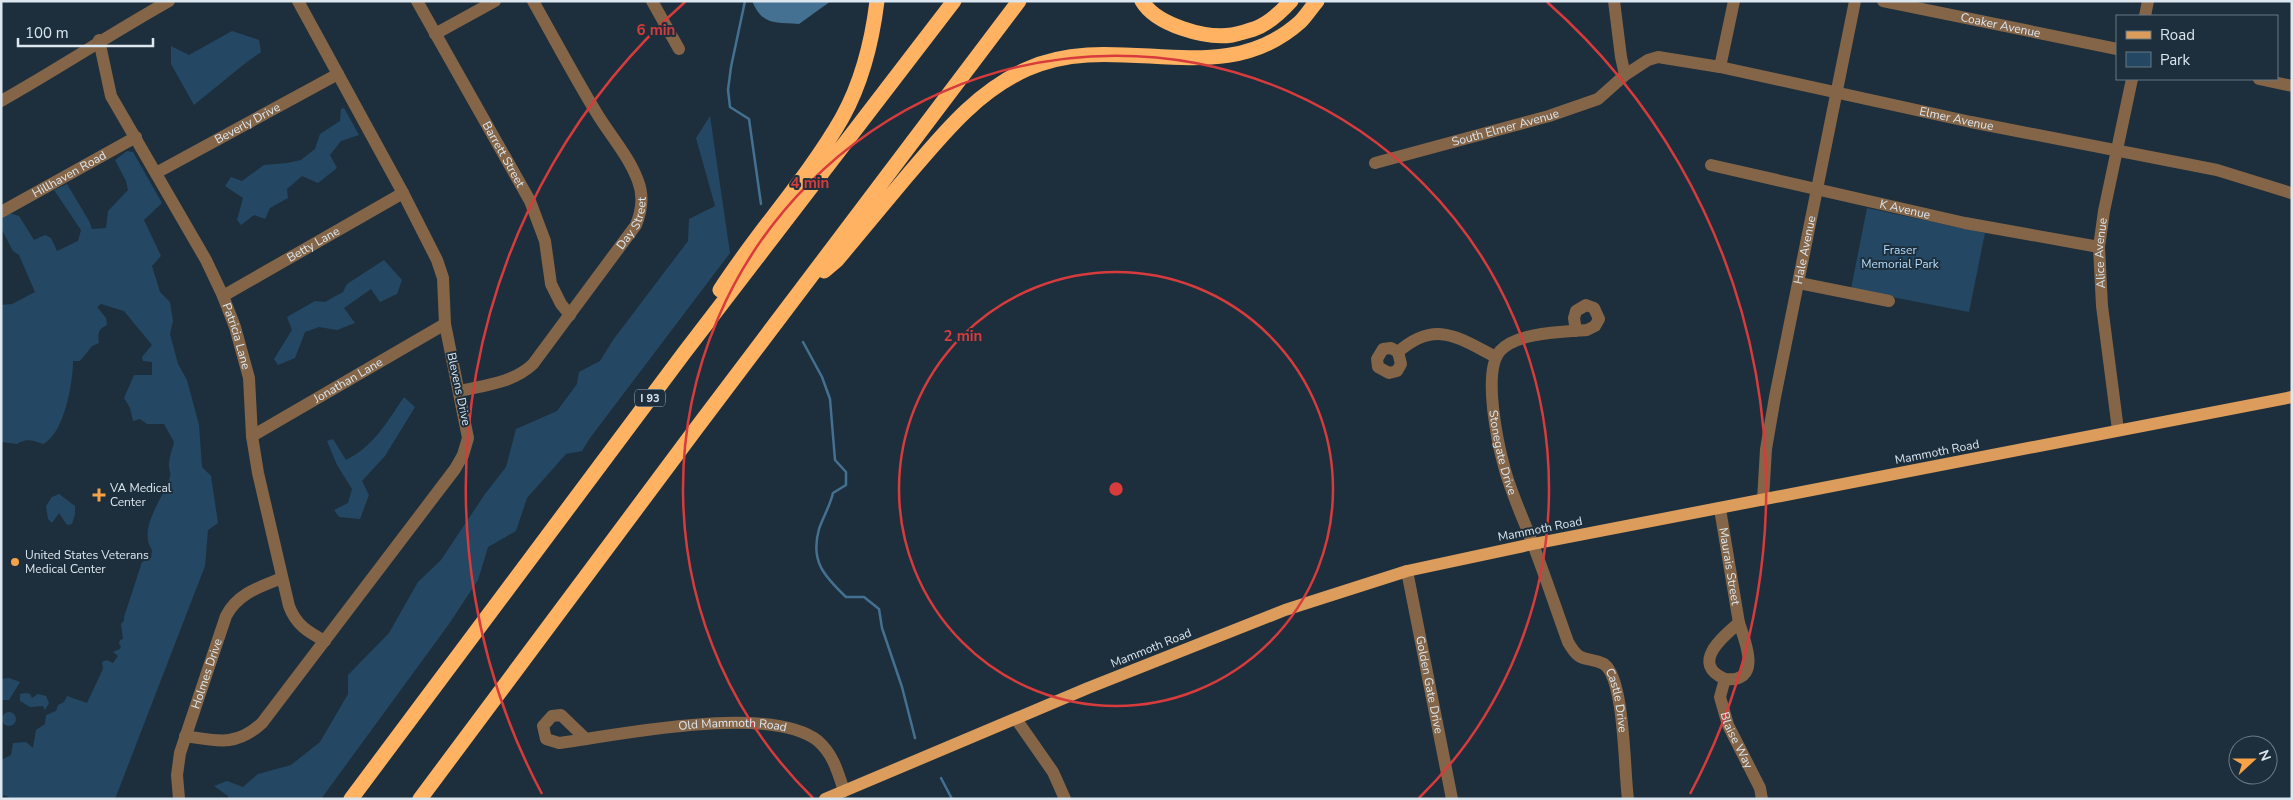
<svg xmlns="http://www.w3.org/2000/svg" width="2293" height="800" font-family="'Nunito Sans',sans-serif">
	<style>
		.green { fill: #244863 }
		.water { fill: #447091 }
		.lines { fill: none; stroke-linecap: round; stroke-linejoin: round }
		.stream { stroke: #447091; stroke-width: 2.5 }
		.minor { stroke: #846547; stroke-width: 12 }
		.major { stroke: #dc9c5b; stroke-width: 12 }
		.highway { stroke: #ffb262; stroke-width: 15 }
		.ring { fill: none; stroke: #d73b3c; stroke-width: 2.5 }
		.poi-dot { fill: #f6a246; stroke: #1d2f3c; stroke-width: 2 }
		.labels { text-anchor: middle; stroke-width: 4; stroke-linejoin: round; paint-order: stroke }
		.shield { fill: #1d2f3c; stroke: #a3b0ba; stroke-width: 1 }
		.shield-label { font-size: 11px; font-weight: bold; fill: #dce7f0 }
		.street-label { font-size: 12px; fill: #dce7f0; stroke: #1d2f3c }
		.park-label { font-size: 12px; fill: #b4dcfc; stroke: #1d2f3c }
		.poi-label { font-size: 12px; fill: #dce7f0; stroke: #1d2f3c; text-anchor: start }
		.centre { fill: #d73b3c; stroke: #1d2f3c; stroke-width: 2.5 }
		.ring-label { font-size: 15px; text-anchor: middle; font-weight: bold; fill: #d73b3c; stroke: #1d2f3c; stroke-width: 4; stroke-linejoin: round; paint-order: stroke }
	</style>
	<rect width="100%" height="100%" fill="#1d2f3c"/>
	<path class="green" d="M232,31L259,40L261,52L243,65L194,105L171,64V46L189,55Z
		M344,108L359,135L341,141L330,155L337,168L318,183L302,176L287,189L288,198L270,208L265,219L254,215L241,225L237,220L243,198L225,186L231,177L242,181L264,165L287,163L301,160L315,149L320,134L340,121L341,109Z
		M710,116L730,253L590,438L582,451L566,454L527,498L516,531L488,547L478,580L449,624L321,799H229L228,796L214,786L227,781L243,787L258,774L291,765L320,742L348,694V675L389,633L418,582L441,560L485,494L506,467L516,429L557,411L577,384L579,372L600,361L613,340L688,241L689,219L715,206L696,138Z
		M127,151L133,152L162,203L144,220L161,256L152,266L160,292L170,302L173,321L170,334L178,364L187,380L199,425L202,467L211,476L218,523L208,530L205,566L115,799H12L4,795L1,798V760L11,755L13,743L26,742L33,748L36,730L45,724L46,715L56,711L58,705L64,702L67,696L87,703L103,669L102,662L107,660L113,663L118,656L113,652L120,649L121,646L119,644L120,640L123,639L121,624L124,621V617L142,562L151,558L152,550C137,529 164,497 170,477C171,473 169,470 169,465C169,458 172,450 174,442L164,424H147L140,419L133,421L130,408L124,398L134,375H152V362L143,361L142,357L152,345L124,311L101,304L97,307L106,318L107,325C97,330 98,334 99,343L92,346L80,361H73C73,383 64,434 43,444C32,440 26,438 17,444L1,442V305L12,304L35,292L19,255L13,251L1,228L2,215L6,212L19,216L34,240L45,235L51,238L57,251L78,241L81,230L54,190L67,184L89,221L92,229L106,228L108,211L128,190L126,181L115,160Z
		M1867,208L1985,233L1969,312L1851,289Z
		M384,260L402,280L397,294L380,302L371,289L344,308L355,323L337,330L319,327L305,332L295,358L278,365L274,359L292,330L287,317L315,301L325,302L343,292L347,284Z
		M404,397L415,407L385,456L362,481L369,495L360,519L339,517L334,510L348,503L352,489L337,465L327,441L333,439L346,460C374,446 387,422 404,397Z
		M59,494L75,506V514L72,524L67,525L59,513L52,523L48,519L46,506L52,497Z
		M9,678L20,682L9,700H1V679Z
		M26,693L30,694L32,698L38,694L46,696L49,703L45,710L43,706L30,707L20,701V694Z
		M2 719a7 7 0 1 1 14 0a7 7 0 1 1-14 0Z"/>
	<path class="water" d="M752,1H831L799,24C774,22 763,26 752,1Z"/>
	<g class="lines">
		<path class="stream" d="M745,1L731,67L728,90L730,107L749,119L761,204
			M803,342L822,377L830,399L835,460L846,472V485L833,493C830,506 823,517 819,529C810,561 824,576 846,597H864L879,609L882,628L902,687L915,738
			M941,778L952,799"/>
		<g class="minor">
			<path id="s1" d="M417,1L530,201L545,241L551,284L561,304L570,315"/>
			<path d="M652,1L679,49"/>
			<path d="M1614,1L1621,57L1625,75"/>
			<path id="s2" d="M1883,1L2117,49"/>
			<path d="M2145,16L2148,1"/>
			<path d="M435,34L495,1"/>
			<path id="s3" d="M99,40L111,96L206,260L223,296L235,327L249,378L252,436L258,473L289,606C296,625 308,632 325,641"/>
			<path d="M1720,67L1734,1"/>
			<path d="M2259,79L2292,86"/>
			<path d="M1,101C58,69 112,33 169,1"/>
			<path id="s4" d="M1375,163L1549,116L1598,99L1625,75L1648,60L1658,57L1720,67L1971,122L2217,170L2291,193"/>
			<path id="s5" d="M1711,165L1965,223L2099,247"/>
			<path id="s6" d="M156,173L338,74"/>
			<path id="s7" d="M1,212L136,137"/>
			<path d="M1799,283L1889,301"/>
			<path id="s8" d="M223,296L403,193"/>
			<path id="s9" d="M1576,331L1574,318L1576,311L1586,305L1594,308L1599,319L1595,326L1587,330C1563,332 1517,332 1500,351C1482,372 1498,445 1505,470C1512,495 1523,518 1532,542C1545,575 1556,609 1568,642C1581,665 1585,655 1604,664C1625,679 1624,771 1628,799"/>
			<path d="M1398,352L1401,364L1397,371L1389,373L1378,367L1377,359L1383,349L1391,348L1398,352C1436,319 1458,338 1496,357"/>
			<path id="s10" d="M460,391C486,385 513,383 533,364L636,225C642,210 644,196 638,181C629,156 609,134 596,112C574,76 554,38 533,1"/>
			<path id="s11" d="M2118,430L2102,306L2099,247L2104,211L2132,79"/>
			<path id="s12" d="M252,436L445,324"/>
			<path id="s13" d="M1763,500L1766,449L1775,397L1855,1"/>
			<path id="s14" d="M1720,509L1739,623"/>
			<path id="s15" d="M1407,571L1452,799"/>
			<path d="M1739,623C1746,643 1762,683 1725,679C1690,664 1722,637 1739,623Z"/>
			<path id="s16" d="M1725,679L1720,697L1728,725L1760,788L1762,799"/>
			<path d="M1016,719L1053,772L1065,799"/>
			<path d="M185,736C217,741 236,747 262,723L455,469L463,455L468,438L445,324L443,278L437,260L403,193L298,1"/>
			<path id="s17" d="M586,739L561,715L552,716L543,726L546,739L559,743C619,735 769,703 818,741C833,754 838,772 844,791"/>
			<path id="s18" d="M179,799L177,775L180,753L226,616C238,593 260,587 282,578"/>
		</g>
		<path class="major" d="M825,799L1088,688L1285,610L1407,571L1533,544L2292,397"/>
		<path class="highway" d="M1142,1C1156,25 1206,39 1232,35C1239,34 1247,31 1254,29C1268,24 1281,12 1291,1
			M824,271L837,260C860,232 884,204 907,176C943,134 976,92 1027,69C1117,28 1220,94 1300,22C1306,16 1311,8 1317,1
			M720,290C758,231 807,179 842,118C862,82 872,42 877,1
			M351,799L684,353L954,1
			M420,799L695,430L1019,1"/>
	</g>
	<g class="ring">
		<circle cx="1116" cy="489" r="217"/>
		<path d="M813 798A433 433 0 1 1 1419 798"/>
		<path d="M542 794A650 650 0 0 1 685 2M1547 2A650 650 0 0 1 1690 794"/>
	</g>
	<g class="poi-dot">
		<path d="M96.5 487.5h5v5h5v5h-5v5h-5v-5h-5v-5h5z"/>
		<circle cx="15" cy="562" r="5"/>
	</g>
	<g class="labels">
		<rect class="shield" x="635" y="389.5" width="30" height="17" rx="4"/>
		<g class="shield-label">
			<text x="650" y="402">I 93</text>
		</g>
		<g class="street-label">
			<text dy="4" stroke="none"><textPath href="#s2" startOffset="120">Coaker Avenue</textPath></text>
			<text dy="4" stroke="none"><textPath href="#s4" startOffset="611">Elmer Avenue</textPath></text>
			<text dy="4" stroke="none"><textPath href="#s6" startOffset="104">Beverly Drive</textPath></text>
			<text dy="4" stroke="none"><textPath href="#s4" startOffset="135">South Elmer Avenue</textPath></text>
			<text dy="4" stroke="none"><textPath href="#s1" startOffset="176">Barrett Street</textPath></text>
			<text dy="4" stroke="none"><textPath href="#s7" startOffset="78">Hillhaven Road</textPath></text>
			<text dy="4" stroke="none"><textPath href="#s5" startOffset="199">K Avenue</textPath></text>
			<text dy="4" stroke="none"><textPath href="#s10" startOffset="252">Day Street</textPath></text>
			<text dy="4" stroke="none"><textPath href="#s8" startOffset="104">Betty Lane</textPath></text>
			<text dy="4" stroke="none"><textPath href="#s13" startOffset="254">Hale Avenue</textPath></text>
			<text dy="4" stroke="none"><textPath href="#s11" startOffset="178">Alice Avenue</textPath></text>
			<text dy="4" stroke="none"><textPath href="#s3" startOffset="329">Patricia Lane</textPath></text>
			<text dy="4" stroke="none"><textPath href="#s12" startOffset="111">Jonathan Lane</textPath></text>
			<text transform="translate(459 389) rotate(78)" y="4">Blevens Drive</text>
			<text dy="4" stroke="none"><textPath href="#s9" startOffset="265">Stonegate Drive</textPath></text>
			<text transform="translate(1937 452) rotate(-11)" y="4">Mammoth Road</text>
			<text transform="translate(1540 529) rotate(-11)" y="4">Mammoth Road</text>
			<text dy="4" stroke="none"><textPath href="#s14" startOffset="58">Maurais Street</textPath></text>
			<text transform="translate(1151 648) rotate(-22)" y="4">Mammoth Road</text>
			<text dy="4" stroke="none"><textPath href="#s18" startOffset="130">Holmes Drive</textPath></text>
			<text dy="4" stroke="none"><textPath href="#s15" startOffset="116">Golden Gate Drive</textPath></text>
			<text dy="4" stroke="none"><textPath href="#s9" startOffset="550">Castle Drive</textPath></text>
			<text dy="4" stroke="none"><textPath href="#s17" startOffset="259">Old Mammoth Road</textPath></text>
			<text dy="4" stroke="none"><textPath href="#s16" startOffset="65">Blaise Way</textPath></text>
		</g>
		<g class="park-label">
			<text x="1900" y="254">Fraser<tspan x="1900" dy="14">Memorial Park</tspan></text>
		</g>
		<g class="poi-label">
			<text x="110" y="492">VA Medical<tspan x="110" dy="14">Center</tspan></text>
			<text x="25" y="559">United States Veterans<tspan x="25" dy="14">Medical Center</tspan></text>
		</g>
	</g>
	<circle cx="1116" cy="489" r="8" class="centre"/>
	<g class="ring-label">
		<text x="656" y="35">6 min</text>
		<text x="810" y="188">4 min</text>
		<text x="963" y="341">2 min</text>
	</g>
	<rect width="2293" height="800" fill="none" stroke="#dce7f0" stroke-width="5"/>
	<rect x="2116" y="15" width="162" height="65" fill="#1d2f3c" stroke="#697984"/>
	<rect x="2126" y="31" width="25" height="8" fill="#dc9c5b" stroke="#697984"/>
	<text x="2160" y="40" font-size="15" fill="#dce7f0">Road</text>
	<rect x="2126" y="52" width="25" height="15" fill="#244863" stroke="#697984"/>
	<text x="2160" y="65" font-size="15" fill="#dce7f0">Park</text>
	<g transform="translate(2253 760) rotate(69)"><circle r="24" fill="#1d2f3c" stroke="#697984"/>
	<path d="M0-4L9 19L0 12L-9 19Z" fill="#f6a246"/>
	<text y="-8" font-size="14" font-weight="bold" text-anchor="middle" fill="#dce7f0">N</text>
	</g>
	<path d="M18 38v8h135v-8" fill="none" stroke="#dce7f0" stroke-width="2.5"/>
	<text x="25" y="38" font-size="15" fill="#dce7f0" stroke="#1d2f3c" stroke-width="4" paint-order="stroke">100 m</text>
</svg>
